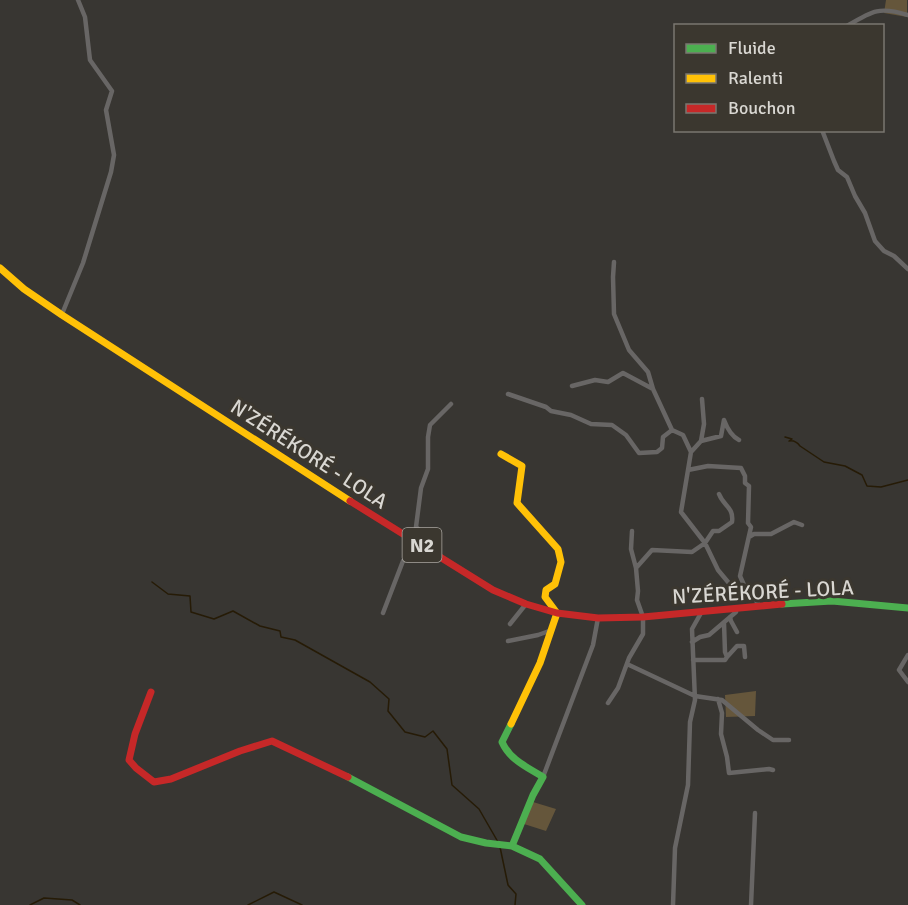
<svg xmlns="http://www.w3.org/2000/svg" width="908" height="905" font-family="Signika,sans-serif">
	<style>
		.green { fill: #65563b }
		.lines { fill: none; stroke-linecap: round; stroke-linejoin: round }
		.stream { stroke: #261b06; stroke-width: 1.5 }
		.street { stroke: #686665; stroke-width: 4.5 }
		.fast { stroke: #4caf50; stroke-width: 7 }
		.slow { stroke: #ffc107; stroke-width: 7 }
		.jam { stroke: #c62828; stroke-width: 7 }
		.labels { text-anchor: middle; stroke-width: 6; stroke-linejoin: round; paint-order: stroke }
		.shield { fill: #3b372f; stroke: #aaa7a1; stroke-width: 1.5 }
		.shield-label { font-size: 20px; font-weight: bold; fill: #d9d7d2 }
		.street-label { font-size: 21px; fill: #d9d7d2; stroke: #3b372f }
	</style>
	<rect width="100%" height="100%" fill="#383632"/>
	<path class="green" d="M886,0H907V17L884,13Z
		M756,691L755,716L726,717L725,695Z
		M533,802L556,809L546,831L524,824Z"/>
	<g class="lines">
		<path class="stream" d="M785,437L792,439L789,441C794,440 797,442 800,446L824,462L845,466L862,475L867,486L881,487L908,480
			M152,582L168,594L190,596L191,612L214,619L233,611L260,626L280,631L281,637L295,640L370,682L389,699L388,711L405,732L425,737L433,731L447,749L452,785L479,809L498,842
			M500,847L508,885L516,894L515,905
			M30,905L44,898L72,900L80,905
			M248,905L274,892L302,905"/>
		<path class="street" d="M847,26C872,11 879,6 908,15
			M822,130L834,161L838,170L847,177L855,196L865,213L875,241L884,251L894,256L908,269
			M614,262L613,277L614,314L629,350L648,372L653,389L672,430L683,435L691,452L681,512L705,543L718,570L733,588L752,593L759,606
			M62,314L83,263L111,172L114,155L106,110L112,91L90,60L85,17L78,0
			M572,386L595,380L608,382L623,373L653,389
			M508,394L546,407L551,411L571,415L591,424L612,425L626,435L639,453L657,452L662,448L663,437L672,430
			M724,420C727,428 731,436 739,440
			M701,441L721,436L724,420
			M691,452L701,441L704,424L702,399
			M688,470L708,466L741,468L745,476V483L749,486L748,523L751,527L740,576L744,585L752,593
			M632,531L631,549L636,568
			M749,537L754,534H771L794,522L802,525
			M440,555L436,545L416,527L421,488L428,469V437L430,425L451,404
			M383,613L403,561L417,544
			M730,617L731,621L737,632
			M724,623L725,652L727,657L737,646H744L745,657
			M510,624L526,604
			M508,641L538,635L552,630
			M692,642L700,637L709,635L736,612
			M908,655L899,670L908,682
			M693,660H725L727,657
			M627,664L695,696L722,700L758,730L773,740H789
			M718,699L722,713L721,734L727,757L729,773L769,769L773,770
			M608,703L618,688L629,658L643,634V617L637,600L638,591L636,568L652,550L692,552L705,543L713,531H719L732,522C734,507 724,507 719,494
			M543,777L593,645L598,618
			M673,905L675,848L688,785L690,722L695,700L692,629L701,613
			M751,905L755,813"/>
		<path class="fast" d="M782,604L832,601L908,608
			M511,724L502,742C510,760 527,767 543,777L533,795L512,846
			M348,777L461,837L486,843L512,846L540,859L582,905"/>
		<path class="slow" d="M0,268L24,289L62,315L350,501
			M501,454L522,466L517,503L558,549L561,562L555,584L546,590L545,597L557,613L540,663L511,724"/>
		<path class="jam" d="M350,501L493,590L526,604L557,613L598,618L643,617L782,604
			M151,692L135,734L129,760L136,768L154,782L171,779L240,751L272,741L348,777"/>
	</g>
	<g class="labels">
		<rect class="shield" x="402.5" y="528" width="39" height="34" rx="4.5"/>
		<g class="shield-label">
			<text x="422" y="552">N2</text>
		</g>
		<g class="street-label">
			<text transform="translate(309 454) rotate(33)" y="7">N'ZÉRÉKORÉ - LOLA</text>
			<text transform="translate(763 592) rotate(-3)" y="7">N'ZÉRÉKORÉ - LOLA</text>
		</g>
	</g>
	<rect x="674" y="24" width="210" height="108" fill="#3b372f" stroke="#7a7770" stroke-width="1.5"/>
	<rect x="686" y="44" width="30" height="9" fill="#4caf50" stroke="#7a7770" stroke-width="1.5"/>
	<text x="728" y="54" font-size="18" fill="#d9d7d2">Fluide</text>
	<rect x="686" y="74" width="30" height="9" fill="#ffc107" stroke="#7a7770" stroke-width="1.5"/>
	<text x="728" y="84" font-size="18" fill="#d9d7d2">Ralenti</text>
	<rect x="686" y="104" width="30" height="9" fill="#c62828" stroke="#7a7770" stroke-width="1.5"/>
	<text x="728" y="114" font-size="18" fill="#d9d7d2">Bouchon</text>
</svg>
